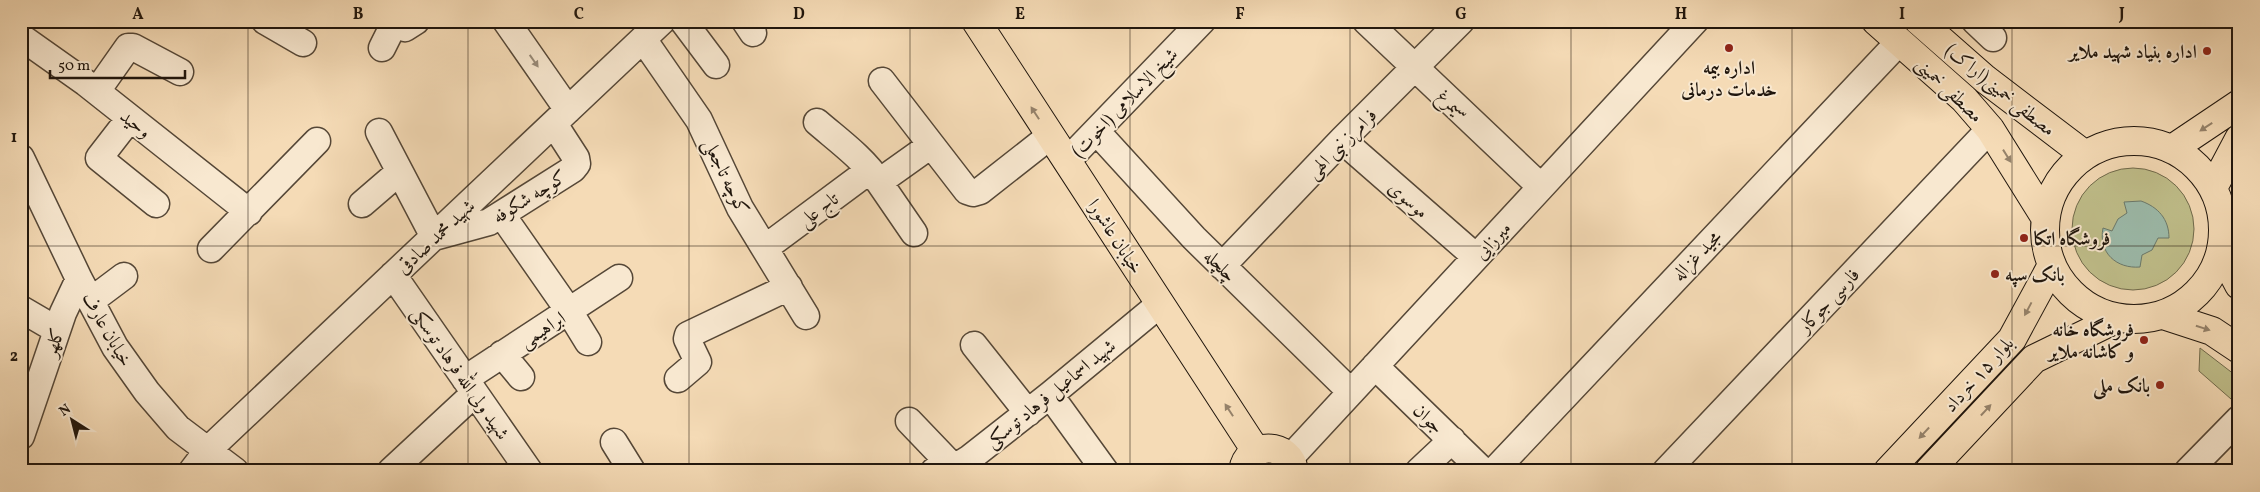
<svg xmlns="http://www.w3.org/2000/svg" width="2260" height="492" font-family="Vollkorn,Amiri,serif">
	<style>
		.green { fill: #c0bf8b; stroke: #706a4c }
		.water { fill: #9cbbab; stroke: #6a796c }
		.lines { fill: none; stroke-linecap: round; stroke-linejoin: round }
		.minor-casing { stroke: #554737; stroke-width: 29 }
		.major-casing { stroke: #20160d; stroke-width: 30 }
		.minor { stroke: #f8e8d0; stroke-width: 26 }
		.major { stroke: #f5dbb6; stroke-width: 28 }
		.oneway { fill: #978a78 }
		.oneway2 { fill: #95826a }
		.grid { fill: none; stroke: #20160d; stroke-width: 1; stroke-opacity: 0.55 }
		.poi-dot { fill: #8f2418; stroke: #f8e8d0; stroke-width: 2 }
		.labels { text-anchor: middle; stroke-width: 4; stroke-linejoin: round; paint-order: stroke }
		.poi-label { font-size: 19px; font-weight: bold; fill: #20160d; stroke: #f8e8d0; text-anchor: end }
		.street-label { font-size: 19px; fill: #20160d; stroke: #f8e8d0 }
		.neatline { fill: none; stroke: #20160d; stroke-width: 2 }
		.grid-label { font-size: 16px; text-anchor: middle; font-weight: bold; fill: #20160d }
	</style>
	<rect width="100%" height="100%" fill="#f5dbb6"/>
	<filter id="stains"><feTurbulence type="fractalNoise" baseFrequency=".004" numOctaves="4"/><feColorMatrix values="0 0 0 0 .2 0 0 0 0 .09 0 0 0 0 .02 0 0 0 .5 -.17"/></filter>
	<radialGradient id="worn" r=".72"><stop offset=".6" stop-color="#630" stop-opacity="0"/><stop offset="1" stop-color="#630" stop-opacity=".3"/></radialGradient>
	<path class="green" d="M2072 229a61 61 0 1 1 122 0a61 61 0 1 1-122 0Z
		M2200,348L2239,378V406L2199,371Z"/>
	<path class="water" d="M2141,201C2158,207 2169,219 2169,238H2158L2152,250L2142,255L2140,267C2117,269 2098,253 2103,228L2112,231L2118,219L2127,213L2124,202Z"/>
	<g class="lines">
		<defs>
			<path id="minor" d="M265,21L303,43
				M392,21L405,28L416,21
				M506,21L568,110
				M683,21L716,65
				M745,21L753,33
				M1366,21L1541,187
				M1975,21L1993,38
				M21,37L86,83L249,212
				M643,39L699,120L740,208L806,316
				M382,48L394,24
				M882,81L967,191L973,193L980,191L1050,136
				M97,91L128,47H133L180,72
				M130,118L99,158L156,204
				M817,122C839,141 863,158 879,182L931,145
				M379,132L434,237L489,222L573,169L577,164L576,158L554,124
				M1097,132L1194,238L1351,392
				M1342,140L1476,257
				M21,158L79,279L115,347L147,392L178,428L235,471
				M1067,161L1202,21
				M879,182L914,233
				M362,204L398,173
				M502,215L569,311L588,342
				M765,248L870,170
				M211,249L317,141
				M1222,266L1342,140L1461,21
				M393,275L529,471
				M92,300L124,276
				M21,309L57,330
				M974,345L1028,413
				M502,354L521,377
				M1375,366L1483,471
				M465,379L619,278
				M678,379L698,362L687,339L688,335L789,287
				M1050,395L1105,471
				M909,421L954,468
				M21,436L63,313L79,279
				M614,442L632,471
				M1290,458L1695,21
				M192,471L208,450L662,21
				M391,471L475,393
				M934,471L954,468L970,458L1050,395L1160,304
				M1419,471L1452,440
				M1494,471L1899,42
				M1666,471L1990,129
				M2188,471L2239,419"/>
			<path id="major" d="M976,21L1256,451
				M1876,21L1964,99L1990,129L2045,217
				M1919,21L1985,79L2085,155
				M2045 230a89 89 0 1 1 178 0a89 89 0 1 1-178 0Z
				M2172,149L2239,104
				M2213,188L2239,139
				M2221,251L2239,285
				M2163,315L2212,331L2239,349
				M1243,471C1247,441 1290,441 1294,471
				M1888,471L2012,339L2051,267
				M1929,471L2034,359L2118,318"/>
		</defs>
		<use href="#minor" class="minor-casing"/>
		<use href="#major" class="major-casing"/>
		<use href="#minor" class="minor"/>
		<use href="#major" class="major"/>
	</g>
	<defs><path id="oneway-solid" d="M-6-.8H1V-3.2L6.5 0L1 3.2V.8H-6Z" transform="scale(1.25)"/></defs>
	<use class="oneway" href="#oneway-solid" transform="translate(534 61) rotate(55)"/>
	<g class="oneway2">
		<use href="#oneway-solid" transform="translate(1035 113) rotate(-123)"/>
		<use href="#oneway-solid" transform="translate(2206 127) rotate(147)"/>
		<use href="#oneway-solid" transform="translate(2007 156) rotate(58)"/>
		<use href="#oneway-solid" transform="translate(2028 309) rotate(118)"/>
		<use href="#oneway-solid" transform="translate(2203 328) rotate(18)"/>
		<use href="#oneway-solid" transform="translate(1229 410) rotate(-123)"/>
		<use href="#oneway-solid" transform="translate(1986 410) rotate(-47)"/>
		<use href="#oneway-solid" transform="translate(1924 433) rotate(133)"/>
	</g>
	<path class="grid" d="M248,21V471M468,21V471M689,21V471M910,21V471M1130,21V471M1350,21V471M1571,21V471M1792,21V471M2012,21V471M21,246H2239"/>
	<g class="poi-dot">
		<circle cx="1729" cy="48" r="5"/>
		<circle cx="2207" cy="51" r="5"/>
		<circle cx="2024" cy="238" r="5"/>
		<circle cx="1995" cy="274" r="5"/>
		<circle cx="2144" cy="340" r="5"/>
		<circle cx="2160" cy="385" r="5"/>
	</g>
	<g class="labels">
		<g class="poi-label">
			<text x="2197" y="58">اداره بنیاد شهید ملایر</text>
			<text x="1729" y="74" text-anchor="middle">اداره بیمه<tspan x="1729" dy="22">خدمات درمانی</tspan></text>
			<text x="2034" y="245" text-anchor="start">فروشگاه اتکا</text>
			<text x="2005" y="281" text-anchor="start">بانک سپه</text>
			<text x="2134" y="336">فروشگاه خانه<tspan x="2134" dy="22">و کاشانه ملایر</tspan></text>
			<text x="2150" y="392">بانک ملی</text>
		</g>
		<g class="street-label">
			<text transform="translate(1950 89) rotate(44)" y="7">مصطفی خمینی</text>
			<text transform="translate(2001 89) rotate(39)" y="7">مصطفی خمینی(اراک)</text>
			<text transform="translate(1124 102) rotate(-46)" y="7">شیخ الاسلامی (اخوت)</text>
			<text transform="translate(1453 104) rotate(43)" y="7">سیمرغ</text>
			<text transform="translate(136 123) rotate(38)" y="7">وحید</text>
			<text transform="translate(1341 143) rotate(-45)" y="7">فرامرز نبی الهی</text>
			<text transform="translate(727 176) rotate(64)" y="7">کوچه تاجعلی</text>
			<text transform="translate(529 196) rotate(-32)" y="7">کوچه شکوفه</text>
			<text transform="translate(1409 199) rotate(41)" y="7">موسوی</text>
			<text transform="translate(818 209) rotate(-37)" y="7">تاج علی</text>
			<text transform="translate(435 236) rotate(-43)" y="7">شهید محمد صادقی</text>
			<text transform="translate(1116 236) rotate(57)" y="7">خیابان عاشورا</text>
			<text transform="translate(1492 240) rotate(-47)" y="7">میرزایی</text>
			<text transform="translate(1696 255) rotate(-46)" y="7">مجید غزاله</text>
			<text transform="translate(1221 265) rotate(45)" y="7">چلچله</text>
			<text transform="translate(1828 300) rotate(-47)" y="7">فارسی جوکار</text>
			<text transform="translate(108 329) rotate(60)" y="7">خیابان عارف</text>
			<text transform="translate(542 329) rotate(-33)" y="7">ابراهیمی</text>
			<text transform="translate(53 342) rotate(-71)" y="7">کلهر</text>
			<text transform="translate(461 373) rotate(55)" y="7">شهید ولی الله فرهاد توسکی</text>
			<text transform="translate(1978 374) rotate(-48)" y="7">بلوار ۱۵ خرداد</text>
			<text transform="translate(1050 393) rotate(-39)" y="7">شهید اسماعیل فرهاد توسکی</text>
			<text transform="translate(1429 418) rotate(44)" y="7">جوان</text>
		</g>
	</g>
	<rect width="2260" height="492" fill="none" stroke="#f5dbb6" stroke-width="55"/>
	<g transform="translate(72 420) rotate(324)" stroke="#f8e8d0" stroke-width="4" paint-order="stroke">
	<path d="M0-4L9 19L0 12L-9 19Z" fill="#20160d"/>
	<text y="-8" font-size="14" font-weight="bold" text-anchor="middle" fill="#20160d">N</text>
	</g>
	<path d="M50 70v8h135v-8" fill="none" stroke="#20160d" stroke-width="2.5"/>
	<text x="58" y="70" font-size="15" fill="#20160d" stroke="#f8e8d0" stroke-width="4" paint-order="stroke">50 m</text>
	<rect x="28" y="28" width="2204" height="436" class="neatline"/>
	<g class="grid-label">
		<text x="138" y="19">A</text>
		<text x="358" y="19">B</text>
		<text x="579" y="19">C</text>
		<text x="799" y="19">D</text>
		<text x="1020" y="19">E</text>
		<text x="1240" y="19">F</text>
		<text x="1461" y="19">G</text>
		<text x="1681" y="19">H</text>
		<text x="1902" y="19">I</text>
		<text x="2122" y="19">J</text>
		<text x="14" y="142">1</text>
		<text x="14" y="361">2</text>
	</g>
	<rect width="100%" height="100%" filter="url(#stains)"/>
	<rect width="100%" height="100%" fill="url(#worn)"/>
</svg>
